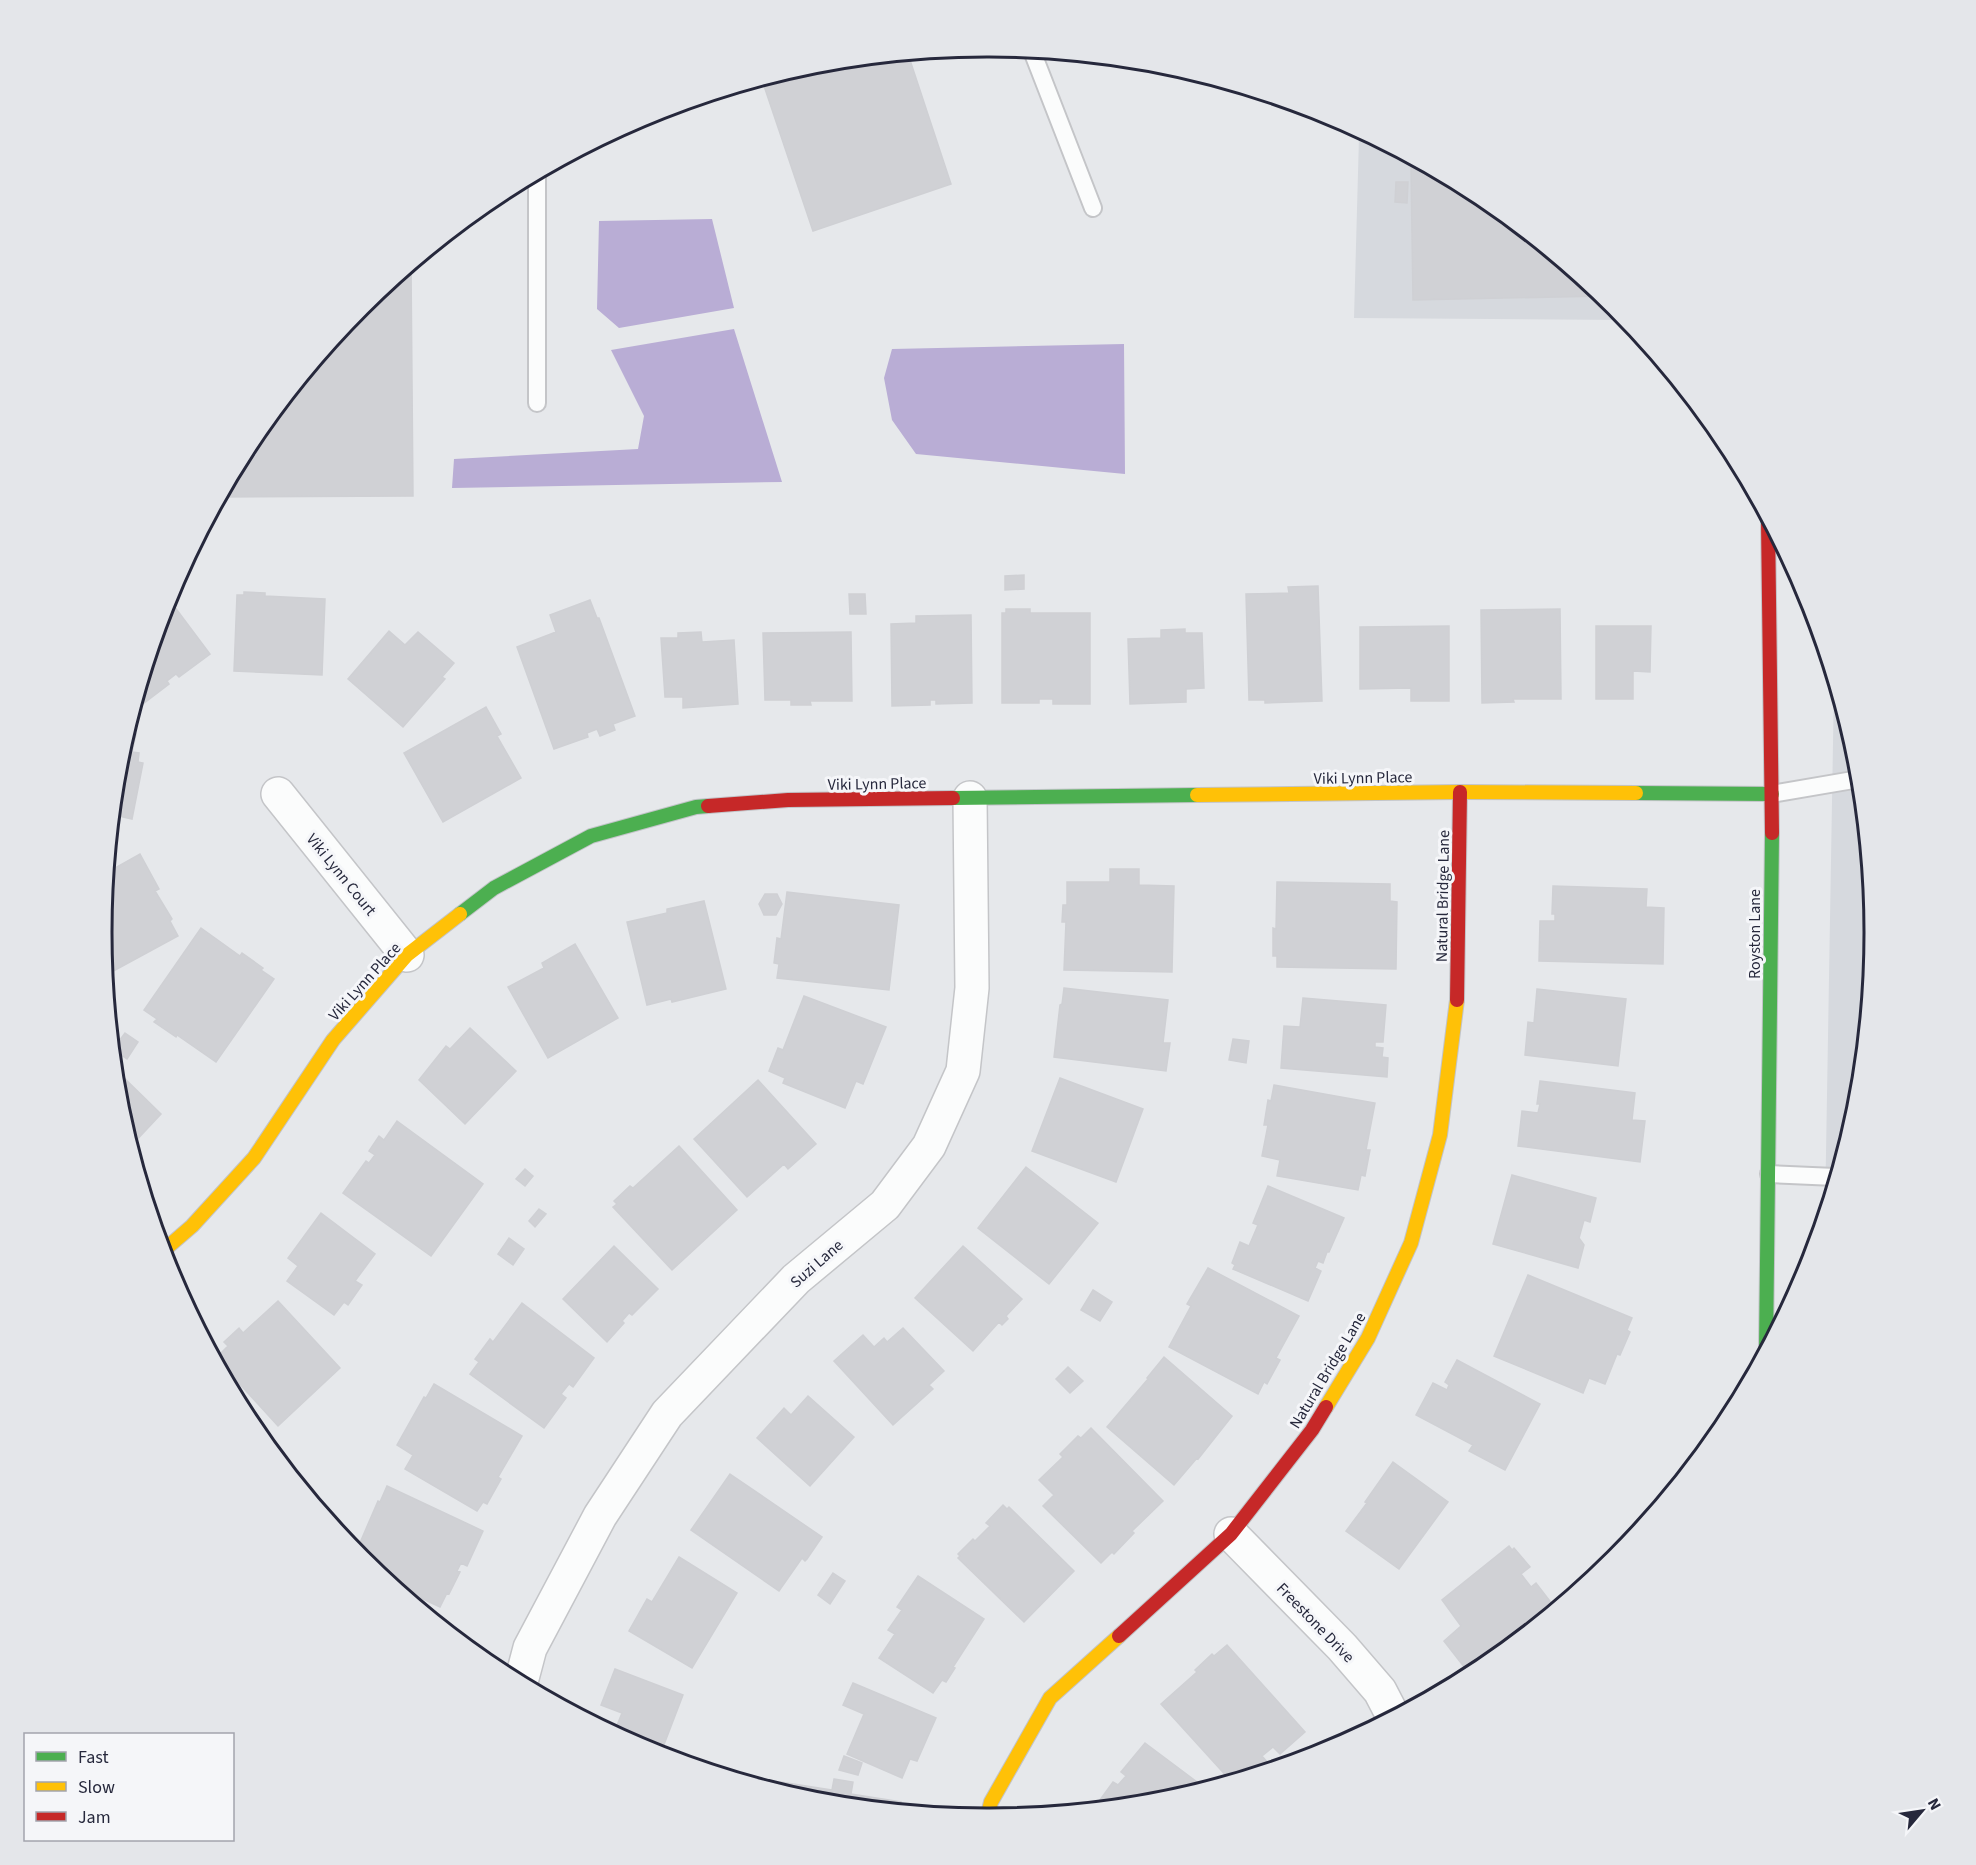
<svg xmlns="http://www.w3.org/2000/svg" width="1976" height="1865" font-family="'Source Sans 3',sans-serif">
	<style>
		.built { fill: #d6d9de }
		.water { fill: #b9add5 }
		.building { fill: #d0d1d5; stroke: #cfd0d4; stroke-width: 1.5 }
		.lines { fill: none; stroke-linecap: round; stroke-linejoin: round }
		.lane-casing { stroke: #c4c5c8; stroke-width: 20 }
		.street-casing { stroke: #c4c5c8; stroke-width: 36 }
		.fast-casing { stroke: #c2c4c8; stroke-width: 16 }
		.slow-casing { stroke: #c2c4c8; stroke-width: 16 }
		.jam-casing { stroke: #c2c4c8; stroke-width: 16 }
		.lane { stroke: #fbfcfc; stroke-width: 16 }
		.street { stroke: #fbfcfc; stroke-width: 33 }
		.fast { stroke: #4caf50; stroke-width: 14 }
		.slow { stroke: #ffc107; stroke-width: 14 }
		.jam { stroke: #c62828; stroke-width: 14 }
		.labels { text-anchor: middle; stroke-width: 6; stroke-linejoin: round; paint-order: stroke }
		.street-label { font-size: 16px; fill: #26283c; stroke: #f5f6f9 }
		.rim { fill: none; stroke: #26283c; stroke-width: 3 }
	</style>
	<rect width="100%" height="100%" fill="#e6e8eb"/>
	<path class="built" d="M1357,130L1481,196L1615,306L1626,320L1354,318L1359,137Z
		M1834,685L1857,760L1874,933L1857,1106L1825,1212Z"/>
	<path class="water" d="M712,219L734,308L619,328L597,309L599,221Z
		M734,329L782,482L452,488L454,459L638,449L644,416L611,350Z
		M1124,344L1125,474L916,454L892,420L884,378L892,349Z"/>
	<path class="building" d="M908,54L951,184L813,231L762,80L815,63Z
		M1411,167H1426L1481,196L1603,296L1413,300Z
		M1396,182H1408L1407,203L1395,202Z
		M411,265L413,496L221,497L252,440L362,306Z
		M1024,575V589L1005,590V576Z
		M1318,586L1322,701L1265,703V700H1249L1246,594L1289,593L1288,587Z
		M244,592L265,593V596L325,599L322,675L234,671L237,595H244Z
		M849,594H865L866,614H850Z
		M168,598L210,654L179,677L176,674L167,681L169,684L139,707L136,703Z
		M590,600L597,618H599L635,716L613,724L615,730L600,736L597,729L587,733L588,737L554,749L517,647L556,632L550,615Z
		M1006,609H1030V613H1090V704H1053V699H1039V703H1002V613H1006Z
		M1560,609L1561,699H1513L1514,702L1482,703L1481,610Z
		M971,615L972,703L936,704V700H930V705L892,706L891,624L916,623V616Z
		M1449,626V701H1411V688L1360,689V627Z
		M1596,626H1651L1650,672L1633,671V699H1596Z
		M1185,629V633H1202L1204,688L1186,689V702L1130,704L1128,639L1161,638V630Z
		M389,631L405,645L418,632L454,663L442,677L445,679L403,727L348,679Z
		M701,632L702,642L734,640L738,704L683,708V697H665L661,638H678V633Z
		M851,632L852,701H810L811,705H791V700H765L763,633Z
		M486,707L501,734L497,736L521,778L443,822L404,753Z
		M127,732L136,734L132,752L139,753L138,762L143,763L132,819L114,815L119,759Z
		M140,854L159,889L155,891L172,919L170,921L178,936L106,975L102,932L108,872Z
		M1110,869H1139V885L1174,886L1172,972L1064,970L1066,922H1062L1063,905H1067V882H1110Z
		M1277,882L1390,884V901L1397,902L1396,969L1277,967V956H1273V928L1276,929Z
		M1553,886L1647,889L1646,907L1664,908L1663,964L1539,961L1540,921H1555V914H1552Z
		M787,892L899,905L889,990L777,978L779,964L774,963L777,938L781,939Z
		M765,894H777L782,904L776,915H764L759,904Z
		M704,901L726,989L672,1002L671,999L647,1005L627,922L667,913V909Z
		M201,928L240,956L242,953L263,968L261,970L274,979L216,1062L177,1035L176,1037L154,1022L157,1019L144,1010Z
		M575,944L618,1018L548,1058L508,987L544,968L542,963Z
		M1064,988L1168,1000L1163,1043H1170L1166,1071L1054,1057L1060,1005L1062,1004Z
		M1537,989L1626,999L1618,1066L1525,1055L1528,1022L1534,1023Z
		M804,996L886,1027L863,1084L856,1081L845,1108L783,1083L785,1078L769,1071L778,1048L783,1050Z
		M1303,998L1386,1005L1383,1042H1375V1047L1383,1048L1382,1057L1388,1058L1387,1077L1281,1068L1284,1026L1300,1027Z
		M470,1028L516,1071L465,1124L419,1080L446,1046L450,1049Z
		M125,1033L138,1042L127,1059L113,1049Z
		M1233,1039L1249,1041L1246,1063L1229,1060Z
		M116,1070L161,1114L131,1146L119,1105Z
		M1060,1078L1143,1109L1116,1182L1032,1151Z
		M758,1080L816,1144L788,1169L784,1164L747,1197L694,1139Z
		M1540,1081L1635,1093L1632,1120L1645,1121L1640,1162L1518,1146L1522,1111L1538,1113L1540,1104H1537Z
		M1274,1085L1375,1103L1366,1150H1370L1365,1176L1361,1175L1358,1190L1277,1176L1280,1160L1262,1156L1268,1125H1264L1268,1100L1271,1101Z
		M397,1121L483,1184L431,1256L343,1193L366,1161L369,1163L375,1155L369,1151L379,1136L384,1140Z
		M679,1146L737,1210L672,1270L613,1207L617,1204L614,1201L630,1186L633,1188Z
		M1026,1167L1098,1223L1049,1284L978,1228Z
		M525,1169L533,1176L525,1186L516,1179Z
		M1512,1175L1596,1198L1590,1222L1584,1220L1579,1238L1584,1245L1578,1268L1493,1244Z
		M1268,1186L1344,1218L1329,1252H1327L1323,1263L1318,1261L1315,1268L1321,1271L1308,1301L1233,1269L1235,1265L1232,1263L1240,1242L1249,1246L1258,1225L1253,1223Z
		M539,1209L546,1214L535,1227L529,1221Z
		M321,1213L375,1254L355,1281L362,1285L348,1305L344,1302L334,1315L287,1281L298,1266L288,1258Z
		M509,1238L524,1249L513,1265L498,1254Z
		M614,1246L658,1289L632,1315L629,1313L622,1321L624,1323L607,1342L563,1299Z
		M963,1246L1022,1299L1006,1316L1008,1319L1002,1325L999,1322L973,1351L915,1298Z
		M1208,1268L1299,1316L1276,1358L1280,1360L1267,1384L1264,1382L1258,1394L1169,1347L1191,1306L1187,1304Z
		M1528,1275L1632,1318L1627,1330L1630,1332L1620,1355L1617,1354L1605,1384L1589,1378L1583,1393L1494,1356Z
		M1093,1290L1112,1302L1100,1321L1081,1310Z
		M278,1301L340,1368L278,1426L216,1358L228,1346L224,1342L239,1328L243,1333Z
		M522,1303L594,1358L573,1387L569,1384L561,1394L566,1398L544,1428L470,1374L479,1362L475,1359L490,1339L493,1342Z
		M903,1328L944,1371L929,1385L933,1389L893,1425L834,1361L863,1335L874,1347L884,1338L887,1342Z
		M1164,1357L1232,1416L1198,1459L1197,1458L1174,1485L1107,1427L1148,1379L1147,1378Z
		M1457,1360L1540,1404L1505,1470L1469,1451L1473,1445L1416,1415L1433,1383L1447,1390L1449,1385L1445,1382Z
		M1068,1367L1083,1381L1070,1393L1056,1379Z
		M434,1384L522,1436L498,1477L501,1479L487,1504L483,1502L477,1511L405,1469L413,1455L397,1445L424,1397L426,1398Z
		M808,1396L854,1437L810,1486L757,1438L784,1408L791,1415Z
		M1091,1428L1163,1501L1132,1531L1134,1533L1114,1554L1112,1552L1101,1563L1043,1506L1054,1495L1039,1480L1063,1457L1060,1454L1078,1436L1081,1438Z
		M1393,1462L1448,1502L1399,1569L1346,1531L1367,1503L1365,1502Z
		M730,1474L822,1537L807,1559L805,1561L802,1558L779,1591L691,1530Z
		M387,1486L483,1531L467,1566L461,1563L457,1571L460,1572L449,1594L447,1593L440,1607L393,1585L356,1552L378,1501L380,1502Z
		M1003,1505L1007,1509L1009,1507L1074,1571L1024,1622L958,1558L960,1556L958,1554L973,1539L975,1541L990,1526L986,1523Z
		M1509,1546L1512,1550L1514,1548L1530,1567L1521,1574L1531,1587L1536,1583L1553,1605L1468,1672L1444,1641L1461,1626L1442,1600Z
		M679,1557L737,1593L692,1668L629,1631L647,1599L652,1602Z
		M833,1573L845,1581L830,1604L818,1595Z
		M918,1576L984,1619L953,1667L955,1668L946,1682L942,1680L933,1693L879,1658L895,1634L888,1630L902,1610L897,1607Z
		M1227,1645L1305,1732L1280,1754L1273,1747L1262,1756L1268,1763L1258,1772L1230,1780L1161,1704L1197,1672L1195,1670L1212,1654L1214,1656Z
		M615,1669L683,1695L660,1755L647,1750L614,1733L622,1713L601,1705Z
		M853,1683L936,1718L917,1761L910,1759L902,1778L847,1754L864,1714L843,1705Z
		M1145,1743L1205,1788L1161,1802L1094,1808L1113,1782L1118,1785L1126,1776L1121,1772Z
		M844,1756L862,1763L858,1775L839,1770Z
		M834,1779L853,1782L851,1794L901,1802L900,1810L815,1801L779,1791L781,1782L832,1790Z"/>
	<g class="lines">
		<defs>
			<path id="lane" d="M1032,51L1093,208
				M537,403V174
				M1772,794L1859,779
				M1769,1174L1835,1177"/>
			<path id="street" d="M278,794L407,955
				M1231,1534L1342,1647L1380,1691L1393,1716
				M521,1682L530,1648L600,1516L667,1414L796,1279L885,1205L929,1146L963,1071L972,988L970,798"/>
			<path id="fast" d="M1636,793L1772,794
				M953,798L1197,795
				M460,914L494,888L591,836L696,807L708,806
				M1766,1348L1772,833"/>
			<path id="slow" d="M1197,795L1460,792L1636,793
				M163,1251L192,1226L254,1158L333,1040L407,955L460,914
				M1326,1407L1368,1338L1411,1243L1440,1135L1457,1000
				M987,1818L991,1802L1050,1698L1119,1636"/>
			<path id="jam" d="M1768,521L1772,833
				M708,806L788,800L953,798
				M1457,1000L1460,792
				M1119,1636L1231,1534L1312,1430L1326,1407"/>
		</defs>
		<use href="#lane" class="lane-casing"/>
		<use href="#street" class="street-casing"/>
		<use href="#fast" class="fast-casing"/>
		<use href="#slow" class="slow-casing"/>
		<use href="#jam" class="jam-casing"/>
		<use href="#lane" class="lane"/>
		<use href="#street" class="street"/>
		<use href="#fast" class="fast"/>
		<use href="#slow" class="slow"/>
		<use href="#jam" class="jam"/>
	</g>
	<g class="labels">
		<g class="street-label">
			<text transform="translate(1363 777) rotate(-1)" y="6">Viki Lynn Place</text>
			<text transform="translate(877 783) rotate(-1)" y="6">Viki Lynn Place</text>
			<text transform="translate(342 874) rotate(51)" y="6">Viki Lynn Court</text>
			<text transform="translate(1442 896) rotate(-89)" y="6">Natural Bridge Lane</text>
			<text transform="translate(1754 934) rotate(-90)" y="6">Royston Lane</text>
			<text transform="translate(364 981) rotate(-48)" y="6">Viki Lynn Place</text>
			<text transform="translate(816 1263) rotate(-41)" y="6">Suzi Lane</text>
			<text transform="translate(1327 1370) rotate(-59)" y="6">Natural Bridge Lane</text>
			<text transform="translate(1316 1622) rotate(46)" y="6">Freestone Drive</text>
		</g>
	</g>
	<path d="M0 0H1976V1865H0ZM987 57H989A875 875 0 0 1 1864 932V933A875 875 0 0 1 989 1808H987A875 875 0 0 1 112 933V932A875 875 0 0 1 987 57Z" fill="#e4e6ea" fill-rule="evenodd"/>
	<path class="rim" d="M987 57H989A875 875 0 0 1 1864 932V933A875 875 0 0 1 989 1808H987A875 875 0 0 1 112 933V932A875 875 0 0 1 987 57Z"/>
	<rect x="24" y="1733" width="210" height="108" fill="#f5f6f9" stroke="#a2a4ad" stroke-width="1.5"/>
	<rect x="36" y="1752" width="30" height="9" fill="#4caf50" stroke="#a2a4ad" stroke-width="1.5"/>
	<text x="78" y="1763" font-size="18" fill="#26283c">Fast</text>
	<rect x="36" y="1782" width="30" height="9" fill="#ffc107" stroke="#a2a4ad" stroke-width="1.5"/>
	<text x="78" y="1793" font-size="18" fill="#26283c">Slow</text>
	<rect x="36" y="1812" width="30" height="9" fill="#c62828" stroke="#a2a4ad" stroke-width="1.5"/>
	<text x="78" y="1823" font-size="18" fill="#26283c">Jam</text>
	<g transform="translate(1922 1811) rotate(61)" stroke="#f5f6f9" stroke-width="4.5" paint-order="stroke">
	<path d="M0-4.5L10 22L0 15L-10 22Z" fill="#26283c"/>
	<text y="-9" font-size="16" font-weight="bold" text-anchor="middle" fill="#26283c">N</text>
	</g>
</svg>
